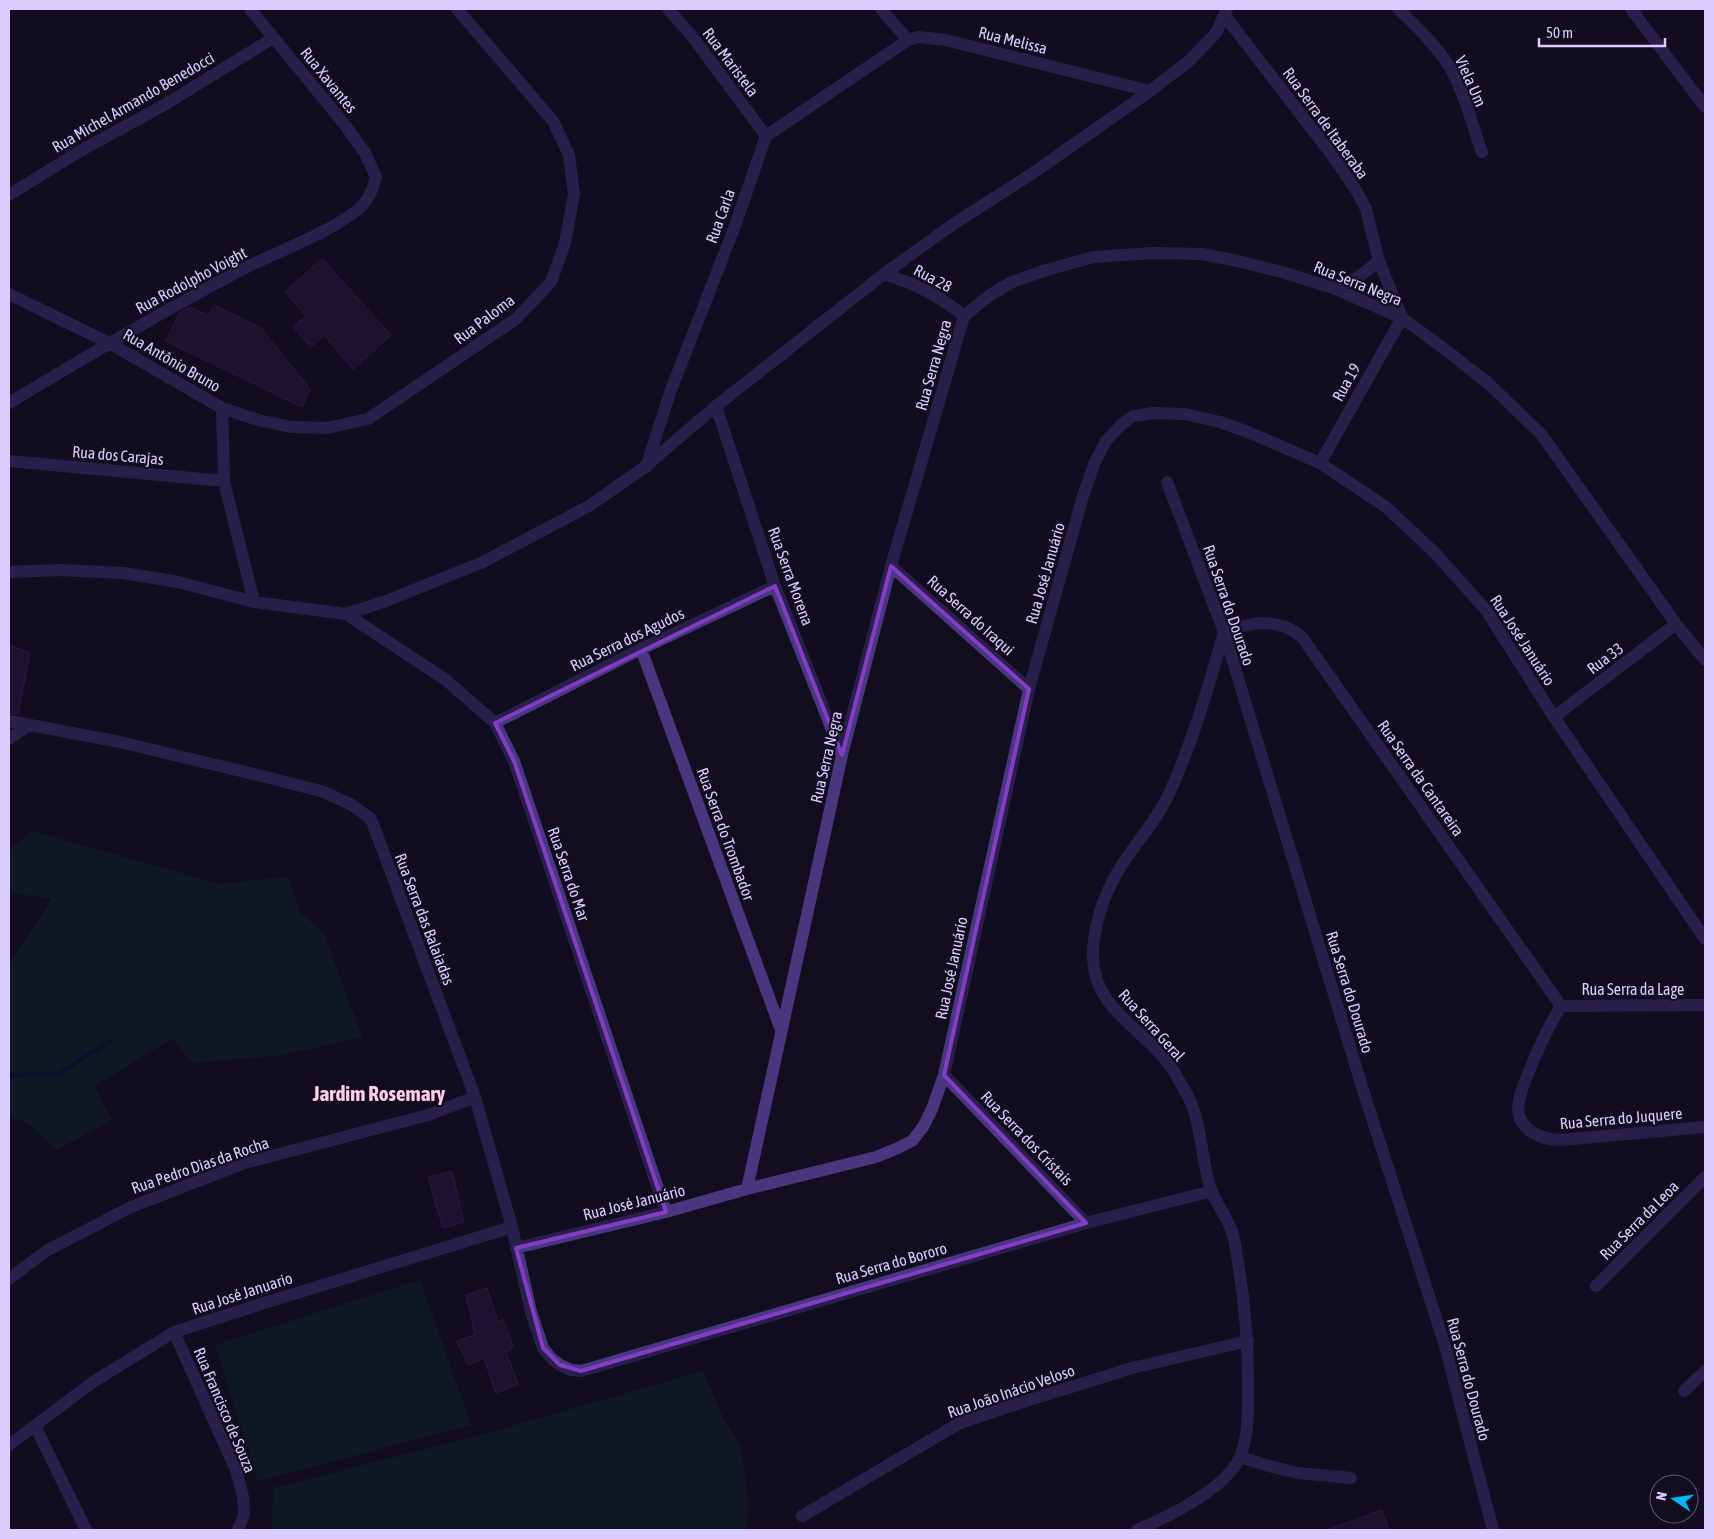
<svg xmlns="http://www.w3.org/2000/svg" width="1714" height="1539" font-family="'Asap Condensed',sans-serif">
	<style>
		.green { fill: #10272a }
		.lines { fill: none; stroke-linecap: round; stroke-linejoin: round }
		.stream { stroke: #09133d; stroke-width: 5 }
		.building { fill: #271941; stroke: #422a6d }
		.minor { stroke: #46377f; stroke-width: 12 }
		.marked { fill: none; stroke: #843cc5; stroke-width: 4; stroke-linejoin: round }
		.labels { text-anchor: middle; stroke-width: 4.5; stroke-linejoin: round; paint-order: stroke }
		.street-label { font-size: 16px; fill: #daccff; stroke: #130d20 }
		.district-label { font-size: 21px; font-weight: bold; fill: #ffcee5; stroke: #130d20 }
	</style>
	<rect width="100%" height="100%" fill="#130d20"/>
	<path class="green" d="M32,831L219,884L288,877L300,912L324,934L362,1037L282,1055L192,1063L173,1038L94,1086L112,1120L56,1150L29,1124L9,1116V965L52,899L9,892V850Z
		M420,1280L471,1425L258,1481L215,1345Z
		M703,1371L724,1420L740,1444L748,1497L747,1530H272L273,1488L478,1436Z"/>
	<g class="lines">
		<path class="stream" d="M9,1076L12,1075L58,1074L111,1041"/>
	</g>
	<path class="building" d="M322,259L391,335L353,369L324,335L311,347L293,327L306,316L285,292Z
		M214,305L261,328L310,389L302,407L166,341L180,312L190,307L209,316Z
		M9,645L30,653L18,714L9,713Z
		M452,1171L464,1222L443,1228L428,1177Z
		M487,1288L498,1322L503,1319L513,1347L506,1352L518,1384L496,1393L484,1358L468,1365L457,1341L475,1335L466,1295Z
		M1382,1510L1389,1530H1330V1529Z"/>
	<g class="lines">
		<path class="minor" d="M668,9L692,36L766,136
			M881,9L908,40
			M1398,9C1417,27 1437,46 1451,69C1465,94 1472,125 1482,152
			M1631,9L1705,107
			M1225,16L1332,155L1357,192L1366,209L1379,261L1402,318
			M9,195L80,151L166,104L273,38
			M884,274C916,284 938,295 964,316
			M1333,288L1357,278L1379,261
			M9,294L109,343L222,408L224,481L254,602
			M9,403C87,356 166,309 247,267C283,249 322,236 355,212C368,202 372,192 376,177L365,153L345,125L250,9
			M716,406L775,586L842,755
			M222,408L258,420L291,427L327,428L368,419L516,319L551,282L565,243L574,194L569,155L553,121L457,9
			M9,461L224,481
			M1320,463L1402,318
			M646,467L671,390L735,226L766,136L908,40L918,37L946,40L1150,91
			M1167,482L1224,632L1363,1090L1445,1346L1493,1530
			M891,566L1029,689
			M9,572L60,570L123,573L178,582L254,602L346,614L386,601L483,562L589,506L645,467L716,406L884,274L952,225L1033,173L1150,91L1189,61L1216,33L1227,9
			M346,614L446,680L495,723L514,761L666,1212
			M1224,632C1251,622 1278,617 1302,637L1561,1006
			M641,649L781,1030
			M1554,717L1676,624
			M9,721L120,742L270,778L324,792L352,805L371,819L475,1097L512,1227L531,1312L543,1348L551,1358L560,1365L571,1370L581,1371L1086,1223L1212,1191
			M495,723L641,649L775,586
			M9,739L29,725
			M1561,1006C1547,1029 1537,1051 1527,1076C1523,1087 1518,1097 1518,1109C1519,1131 1543,1140 1561,1140L1705,1127
			M1561,1006L1705,1005
			M944,1075L1086,1223
			M747,1189L842,755L891,566L964,316L990,295L1012,282L1043,271L1094,257L1152,253L1202,254L1238,261L1282,272L1333,288L1402,318L1442,347L1489,384L1541,434L1676,624L1705,660
			M516,1248L666,1212L747,1189L876,1157L898,1148L912,1141L923,1127L932,1109L944,1075L1029,689L1083,496L1095,462L1106,441L1122,424L1133,416L1154,413L1185,414L1220,422L1248,432L1320,463L1386,507L1436,554L1486,610L1554,717L1705,939
			M9,1279L46,1251L131,1207L245,1163L428,1115L475,1097
			M1596,1286L1705,1177
			M174,1332L236,1470L243,1497L244,1514L238,1530
			M1684,1391L1705,1371
			M35,1426L86,1530
			M9,1445L93,1382L174,1332L261,1304L512,1227
			M1240,1457L1269,1466L1298,1473L1351,1478
			M802,1516L958,1424L1004,1408L1132,1368L1248,1341
			M1137,1530C1168,1517 1227,1488 1240,1457C1249,1435 1248,1408 1248,1385C1248,1342 1245,1300 1237,1257C1236,1249 1235,1240 1232,1232C1227,1217 1217,1205 1211,1190C1202,1163 1202,1132 1192,1105C1188,1094 1180,1083 1175,1073C1149,1030 1092,1012 1093,954C1094,925 1104,895 1118,871C1133,846 1154,824 1167,798C1192,745 1208,688 1224,632"/>
	</g>
	<path d="M0 0H1714V1539H0ZM891,566L1029,689L944,1075L1086,1223L581,1371L560,1365L543,1348L516,1248L666,1212L514,761L495,723L775,586L842,755Z" fill="#130d20" fill-opacity=".55" fill-rule="evenodd"/>
	<path class="marked" d="M891,566L1029,689L944,1075L1086,1223L581,1371L560,1365L543,1348L516,1248L666,1212L514,761L495,723L775,586L842,755Z"/>
	<g class="labels">
		<g class="street-label">
			<text transform="translate(1013 40) rotate(14)" y="6">Rua Melissa</text>
			<text transform="translate(731 62) rotate(53)" y="6">Rua Maristela</text>
			<text transform="translate(329 80) rotate(51)" y="6">Rua Xavantes</text>
			<text transform="translate(1471 81) rotate(66)" y="6">Viela Um</text>
			<text transform="translate(133 102) rotate(-30)" y="6">Rua Michel Armando Benedocci</text>
			<text transform="translate(1326 123) rotate(54)" y="6">Rua Serra de Itaberaba</text>
			<text transform="translate(720 216) rotate(-70)" y="6">Rua Carla</text>
			<text transform="translate(933 278) rotate(28)" y="6">Rua 28</text>
			<text transform="translate(191 280) rotate(-28)" y="6">Rua Rodolpho Voight</text>
			<text transform="translate(1358 283) rotate(22)" y="6">Rua Serra Negra</text>
			<text transform="translate(484 319) rotate(-37)" y="6">Rua Paloma</text>
			<text transform="translate(172 360) rotate(30)" y="6">Rua Antônio Bruno</text>
			<text transform="translate(933 365) rotate(-74)" y="6">Rua Serra Negra</text>
			<text transform="translate(1346 382) rotate(-61)" y="6">Rua 19</text>
			<text transform="translate(118 455) rotate(5)" y="6">Rua dos Carajas</text>
			<text transform="translate(1045 573) rotate(-74)" y="6">Rua José Januário</text>
			<text transform="translate(791 576) rotate(70)" y="6">Rua Serra Morena</text>
			<text transform="translate(1229 605) rotate(71)" y="6">Rua Serra do Dourado</text>
			<text transform="translate(971 615) rotate(42)" y="6">Rua Serra do Iraqui</text>
			<text transform="translate(627 639) rotate(-26)" y="6">Rua Serra dos Agudos</text>
			<text transform="translate(1523 640) rotate(57)" y="6">Rua José Januário</text>
			<text transform="translate(1605 658) rotate(-37)" y="6">Rua 33</text>
			<text transform="translate(826 757) rotate(-77)" y="6">Rua Serra Negra</text>
			<text transform="translate(1421 778) rotate(55)" y="6">Rua Serra da Cantareira</text>
			<text transform="translate(726 834) rotate(70)" y="6">Rua Serra do Trombador</text>
			<text transform="translate(569 874) rotate(71)" y="6">Rua Serra do Mar</text>
			<text transform="translate(425 919) rotate(69)" y="6">Rua Serra das Balaiadas</text>
			<text transform="translate(951 968) rotate(-78)" y="6">Rua José Januário</text>
			<text x="1633" y="995">Rua Serra da Lage</text>
			<text transform="translate(1350 992) rotate(73)" y="6">Rua Serra do Dourado</text>
			<text transform="translate(1152 1025) rotate(48)" y="6">Rua Serra Geral</text>
			<text transform="translate(1621 1118) rotate(-5)" y="6">Rua Serra do Juquere</text>
			<text transform="translate(1027 1138) rotate(46)" y="6">Rua Serra dos Cristais</text>
			<text transform="translate(200 1165) rotate(-19)" y="6">Rua Pedro Dias da Rocha</text>
			<text transform="translate(634 1202) rotate(-14)" y="6">Rua José Januário</text>
			<text transform="translate(1639 1220) rotate(-45)" y="6">Rua Serra da Leoa</text>
			<text transform="translate(891 1263) rotate(-16)" y="6">Rua Serra do Bororo</text>
			<text transform="translate(242 1293) rotate(-18)" y="6">Rua José Januario</text>
			<text transform="translate(1469 1379) rotate(75)" y="6">Rua Serra do Dourado</text>
			<text transform="translate(1011 1391) rotate(-19)" y="6">Rua João Inácio Veloso</text>
			<text transform="translate(225 1410) rotate(67)" y="6">Rua Francisco de Souza</text>
		</g>
		<g class="district-label">
			<text x="379" y="1101">Jardim Rosemary</text>
		</g>
	</g>
	<rect width="1714" height="1539" fill="none" stroke="#daccff" stroke-width="20"/>
	<g transform="translate(1674 1499) rotate(283)"><circle r="24" fill="#130d20" stroke="#635979"/>
	<path d="M0-4L9 19L0 12L-9 19Z" fill="#00b6f7"/>
	<text y="-8" font-size="14" font-weight="bold" text-anchor="middle" fill="#daccff">N</text>
	</g>
	<path d="M1539 38v8h126v-8" fill="none" stroke="#daccff" stroke-width="2.5"/>
	<text x="1546" y="38" font-size="15" fill="#daccff" stroke="#130d20" stroke-width="4" paint-order="stroke">50 m</text>
</svg>
